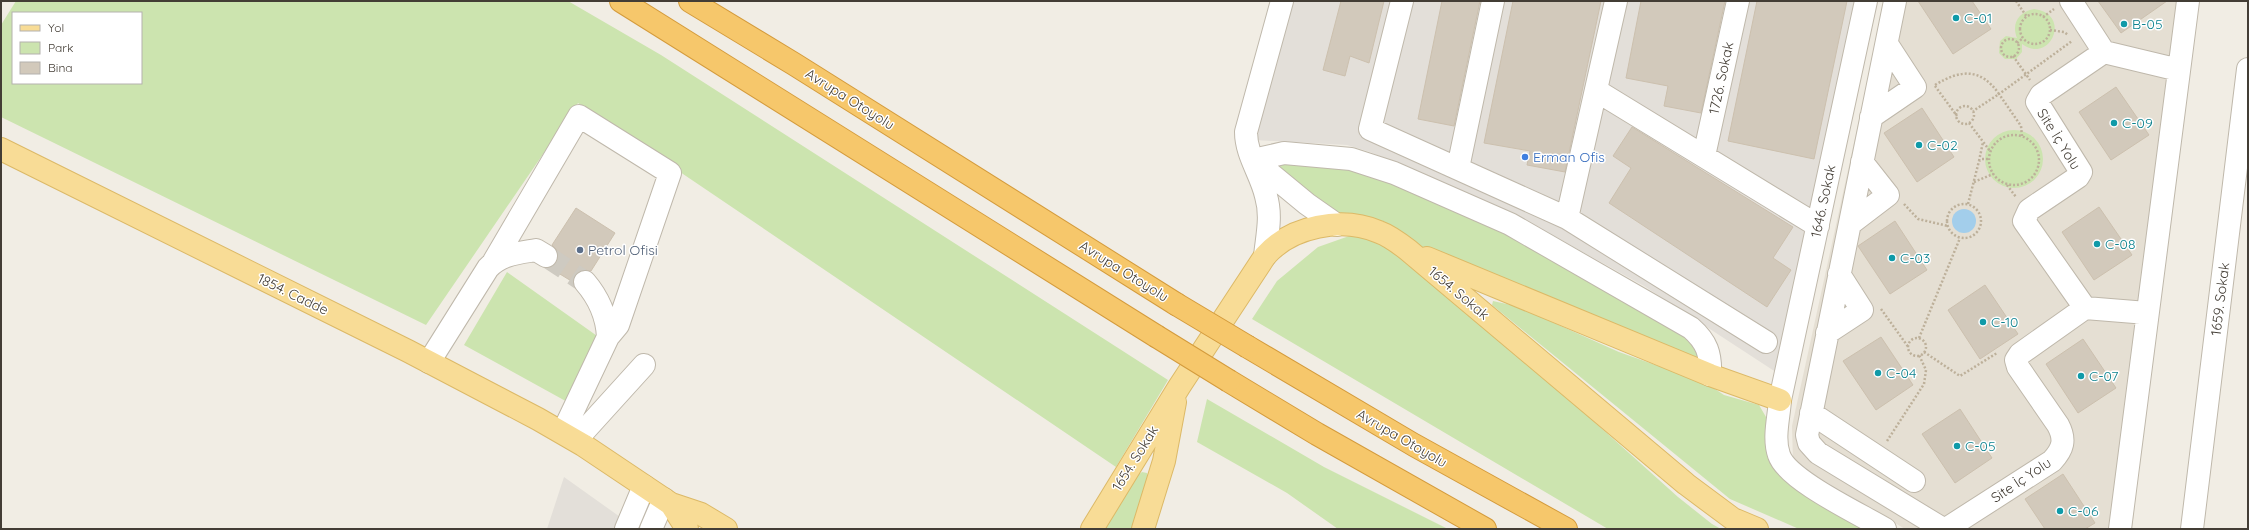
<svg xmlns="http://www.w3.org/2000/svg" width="2249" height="530" font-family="Quicksand,sans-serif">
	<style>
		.residential { fill: #e5dfd3 }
		.industrial { fill: #e3dfd9 }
		.green { fill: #cce4af; fill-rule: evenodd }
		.water { fill: #a3ceeb }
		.building { fill: #d2c9bb; stroke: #ccc0ae }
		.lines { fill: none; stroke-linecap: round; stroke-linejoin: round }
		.minor-tunnel { stroke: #cecac1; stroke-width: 22; stroke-dasharray: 22 11; stroke-linecap: butt }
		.minor-casing { stroke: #bfb8ab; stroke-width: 24 }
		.major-casing { stroke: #dcb967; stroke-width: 24 }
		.highway-casing { stroke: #d49b3c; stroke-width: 24 }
		.path { stroke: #bdb09a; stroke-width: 2.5; stroke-dasharray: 2 2; stroke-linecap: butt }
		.minor { stroke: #fff; stroke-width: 22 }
		.major { stroke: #f8dc96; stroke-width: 22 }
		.highway { stroke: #f6c76b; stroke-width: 22 }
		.highway-bridge-casing { stroke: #d49b3c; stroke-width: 24; stroke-linecap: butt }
		.highway-bridge { stroke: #f6c76b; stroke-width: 22 }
		.culture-dot { fill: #0f9aa8; stroke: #fff; stroke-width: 1.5 }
		.shop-dot { fill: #3f7fe0; stroke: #fff; stroke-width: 1.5 }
		.service-dot { fill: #5c6f8a; stroke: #fff; stroke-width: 1.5 }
		.labels { text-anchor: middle; stroke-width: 3; stroke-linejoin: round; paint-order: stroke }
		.culture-label { font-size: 14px; fill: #0d838f; stroke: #fff; text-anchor: start }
		.street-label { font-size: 14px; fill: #433d35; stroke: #fff }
		.shop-label { font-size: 14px; fill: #366cbe; stroke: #fff; text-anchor: start }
		.service-label { font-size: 14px; fill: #4e5e75; stroke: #fff; text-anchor: start }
	</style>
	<rect width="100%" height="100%" fill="#f1ede4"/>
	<path class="residential" d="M1885,1H2192L2132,529H1905L1793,462L1792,426Z"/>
	<path class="industrial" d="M1276,1H1864L1785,378L1644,286L1509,211L1370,152L1347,145L1237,139Z
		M564,477L637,529H547Z"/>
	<path class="green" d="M16,1H568L661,55L1168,380L1116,467L578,103L426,325L1,117V25ZM13,13H141V83H13Z
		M2034,9C2073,14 2050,65 2022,44V52L2016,59H2005L1999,53L2000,41L2006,36L2017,38C2011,23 2019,12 2034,9Z
		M1985 159a29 29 0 1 1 58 0a29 29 0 1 1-58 0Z
		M1253,160L1394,173L1692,329L1710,375L1362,227Z
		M1352,235L1375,240L1408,261L1482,321L1678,497L1712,524L1721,529H1608L1252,319L1277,281L1318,247Z
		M507,272L600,338L571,404L464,345Z
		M1493,301L1516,306L1619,352L1706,383L1724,395L1759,405L1766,417L1767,428L1799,490L1862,529H1799L1730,499L1492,305Z
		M1207,399L1324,467L1448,529H1338L1287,493L1197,442Z
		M1142,472L1147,473L1148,476L1134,529H1103L1138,475Z"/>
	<path class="water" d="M1952 221a12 12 0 1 1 24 0a12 12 0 1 1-24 0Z"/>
	<path class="building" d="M1341,1H1384L1369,63L1350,56L1345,76L1323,70Z
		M1442,1H1480L1454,126L1418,119Z
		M1513,1H1601L1565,172L1527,165L1530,151L1484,143Z
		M1641,1H1725L1701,113L1664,106L1668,86L1626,78Z
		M1757,1H1847L1814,159L1728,141Z
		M1918,1H1972L1991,29L1953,54Z
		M2098,1H2167L2121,33Z
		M2116,87L2149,135L2111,160L2079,112Z
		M1922,108L1954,157L1917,182L1884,133Z
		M1632,127L1793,227L1773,258L1791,270L1767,307L1609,203L1631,168L1613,156Z
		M2099,207L2132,255L2094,280L2062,232Z
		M576,208L615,233L591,271L584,270L578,272L573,282L550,268L556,263L558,257L557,250L552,245Z
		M1895,221L1927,270L1890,294L1858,246Z
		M1985,285L2018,334L1980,359L1948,310Z
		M1881,337L1913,385L1876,410L1843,361Z
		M2083,339L2116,388L2078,413L2046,364Z
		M1960,409L1992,458L1955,483L1922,434Z
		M2063,474L2095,523L2085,529H2045L2025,499Z"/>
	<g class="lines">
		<path class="minor-tunnel" d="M546,256L585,282"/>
		<defs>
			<path id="minor" d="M1402,1L1370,129L1567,218
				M1616,1L1567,218L1766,342
				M1866,1L1780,400C1779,417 1773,438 1779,455C1787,480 1860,514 1885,529
				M1895,1L1807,435L1809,443L1818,453L1943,529
				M2104,52L2179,70
				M1597,91L1818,226
				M1871,117L1915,87L1887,44
				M1704,156L1738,1
				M1253,160L1284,153L1351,159L1394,173L1510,224L1691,328C1707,342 1711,354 1710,375
				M1256,162L1307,204L1337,225
				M1458,168L1493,1
				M1850,224L1888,195L1862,162
				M1265,256C1267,236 1272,216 1266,196C1261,174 1246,155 1246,132L1282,1
				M494,261L579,116L670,173L618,325L608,337
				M2085,308L2147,313
				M1827,333L1862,310L1839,274
				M429,362L488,268C501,254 518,253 536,250L546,256
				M1811,413L1914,481
				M563,432L608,337C607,317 598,297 585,282
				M576,440L644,365
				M626,529L644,486
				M651,529L664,499
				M1946,529L2052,461C2063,449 2066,440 2058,425L2018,367L2016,360L2020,354L2085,308L2024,221L2029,210L2078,177L2081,172L2037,102L2041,95L2104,52L2071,1
				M2120,529L2188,1
				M2192,529L2248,69"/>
			<path id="major" d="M1,149L408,351L538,419L583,445L671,504L701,514L726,529
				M1427,258L1710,375L1780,400
				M671,504L687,529
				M1092,529L1179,387L1265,256C1291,226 1342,216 1379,232C1390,236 1399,243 1408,250L1686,484L1733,519L1757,529
				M1143,529L1164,461L1175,402"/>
			<path id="highway" d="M621,1L1156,336
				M690,1L794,64L1176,304
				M1248,347L1414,445L1566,529
				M1229,381L1317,434L1485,529"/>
		</defs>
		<use href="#minor" class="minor-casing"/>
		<use href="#major" class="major-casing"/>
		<use href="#highway" class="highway-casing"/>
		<path class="path" d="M2016,1L2027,17
			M2020 29a15 15 0 1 1 30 0a15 15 0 1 1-30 0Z
			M2043,17L2054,9
			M2050,30L2064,32L2068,35
			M2001 48a9 9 0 1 1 18 0a9 9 0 1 1-18 0Z
			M2017,43L2023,38
			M2013,56L2030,80
			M1935,85C1961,69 1981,68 1999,94L1973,111
			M1935,86L1957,116
			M1956 115a9 9 0 1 1 18 0a9 9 0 1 1-18 0Z
			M1969,123L1990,151
			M1989 160a25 25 0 1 1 50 0a25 25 0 1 1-50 0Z
			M2022,136L2021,126L1999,94L2072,41
			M1979,161L1983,142
			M1974,182L1993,174
			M2007,185L2016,197
			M1947 221a17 17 0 1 1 34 0a17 17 0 1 1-34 0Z
			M1904,204L1918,219L1948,226
			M1968,204L1979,161L1982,159H1988
			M1881,309L1909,348
			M1919,338L1960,238
			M1908 347a9 9 0 1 1 18 0a9 9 0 1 1-18 0Z
			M1924,352L1960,376L1997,353
			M1887,441L1924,384L1926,370L1919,355"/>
		<use href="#minor" class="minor"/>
		<use href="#major" class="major"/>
		<use href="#highway" class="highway"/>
		<defs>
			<path id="highway-bridge" d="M1176,304L1248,347
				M1156,336L1229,381"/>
		</defs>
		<use href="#highway-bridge" class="highway-bridge-casing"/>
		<use href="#highway-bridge" class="highway-bridge"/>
	</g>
	<g class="culture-dot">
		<circle cx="1956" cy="18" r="4"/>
		<circle cx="2124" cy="24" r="4"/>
		<circle cx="2114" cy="123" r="4"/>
		<circle cx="1919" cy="145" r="4"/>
		<circle cx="2097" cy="244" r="4"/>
		<circle cx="1892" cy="258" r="4"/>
		<circle cx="1983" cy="322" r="4"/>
		<circle cx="1878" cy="373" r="4"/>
		<circle cx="2081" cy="376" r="4"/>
		<circle cx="1957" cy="446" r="4"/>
		<circle cx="2060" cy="511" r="4"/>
	</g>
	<circle class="shop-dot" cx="1525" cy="157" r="4"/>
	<circle class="service-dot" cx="580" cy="250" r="4"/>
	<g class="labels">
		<g class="culture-label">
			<text x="1964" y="23">C-01</text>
			<text x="2132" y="29">B-05</text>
			<text x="2122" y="128">C-09</text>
			<text x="1927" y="150">C-02</text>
			<text x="2105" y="249">C-08</text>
			<text x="1900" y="263">C-03</text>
			<text x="1991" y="327">C-10</text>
			<text x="1886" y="378">C-04</text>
			<text x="2089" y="381">C-07</text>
			<text x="1965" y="451">C-05</text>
			<text x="2068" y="516">C-06</text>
		</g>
		<g class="street-label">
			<text transform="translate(1721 78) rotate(-78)" y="5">1726. Sokak</text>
			<text transform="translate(850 99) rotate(32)" y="5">Avrupa Otoyolu</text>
			<text transform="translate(2059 139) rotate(58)" y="5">Site İç Yolu</text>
			<text transform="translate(1823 201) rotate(-78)" y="5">1646. Sokak</text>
			<text transform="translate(1124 271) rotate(32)" y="5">Avrupa Otoyolu</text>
			<text transform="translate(1459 293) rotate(40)" y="5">1654. Sokak</text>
			<text transform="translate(293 294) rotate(26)" y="5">1854. Cadde</text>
			<text transform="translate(2220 299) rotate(-83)" y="5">1659. Sokak</text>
			<text transform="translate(1402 438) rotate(30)" y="5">Avrupa Otoyolu</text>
			<text transform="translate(1135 458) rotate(-58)" y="5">1654. Sokak</text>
			<text transform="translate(2021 480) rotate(-34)" y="5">Site İç Yolu</text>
		</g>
		<g class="shop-label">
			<text x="1533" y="162">Erman Ofis</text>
		</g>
		<g class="service-label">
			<text x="588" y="255">Petrol Ofisi</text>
		</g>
	</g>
	<rect width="2249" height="530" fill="none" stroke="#433d35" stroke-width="4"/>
	<rect x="12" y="12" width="130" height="72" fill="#ffffff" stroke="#b4b1ae"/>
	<rect x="20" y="25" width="20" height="6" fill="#f8dc96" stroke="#b4b1ae"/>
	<text x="48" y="32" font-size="12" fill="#433d35">Yol</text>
	<rect x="20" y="42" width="20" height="12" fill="#cce4af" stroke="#b4b1ae"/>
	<text x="48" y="52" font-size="12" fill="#433d35">Park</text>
	<rect x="20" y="62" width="20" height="12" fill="#d2c9bb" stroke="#b4b1ae"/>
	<text x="48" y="72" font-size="12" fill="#433d35">Bina</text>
</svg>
